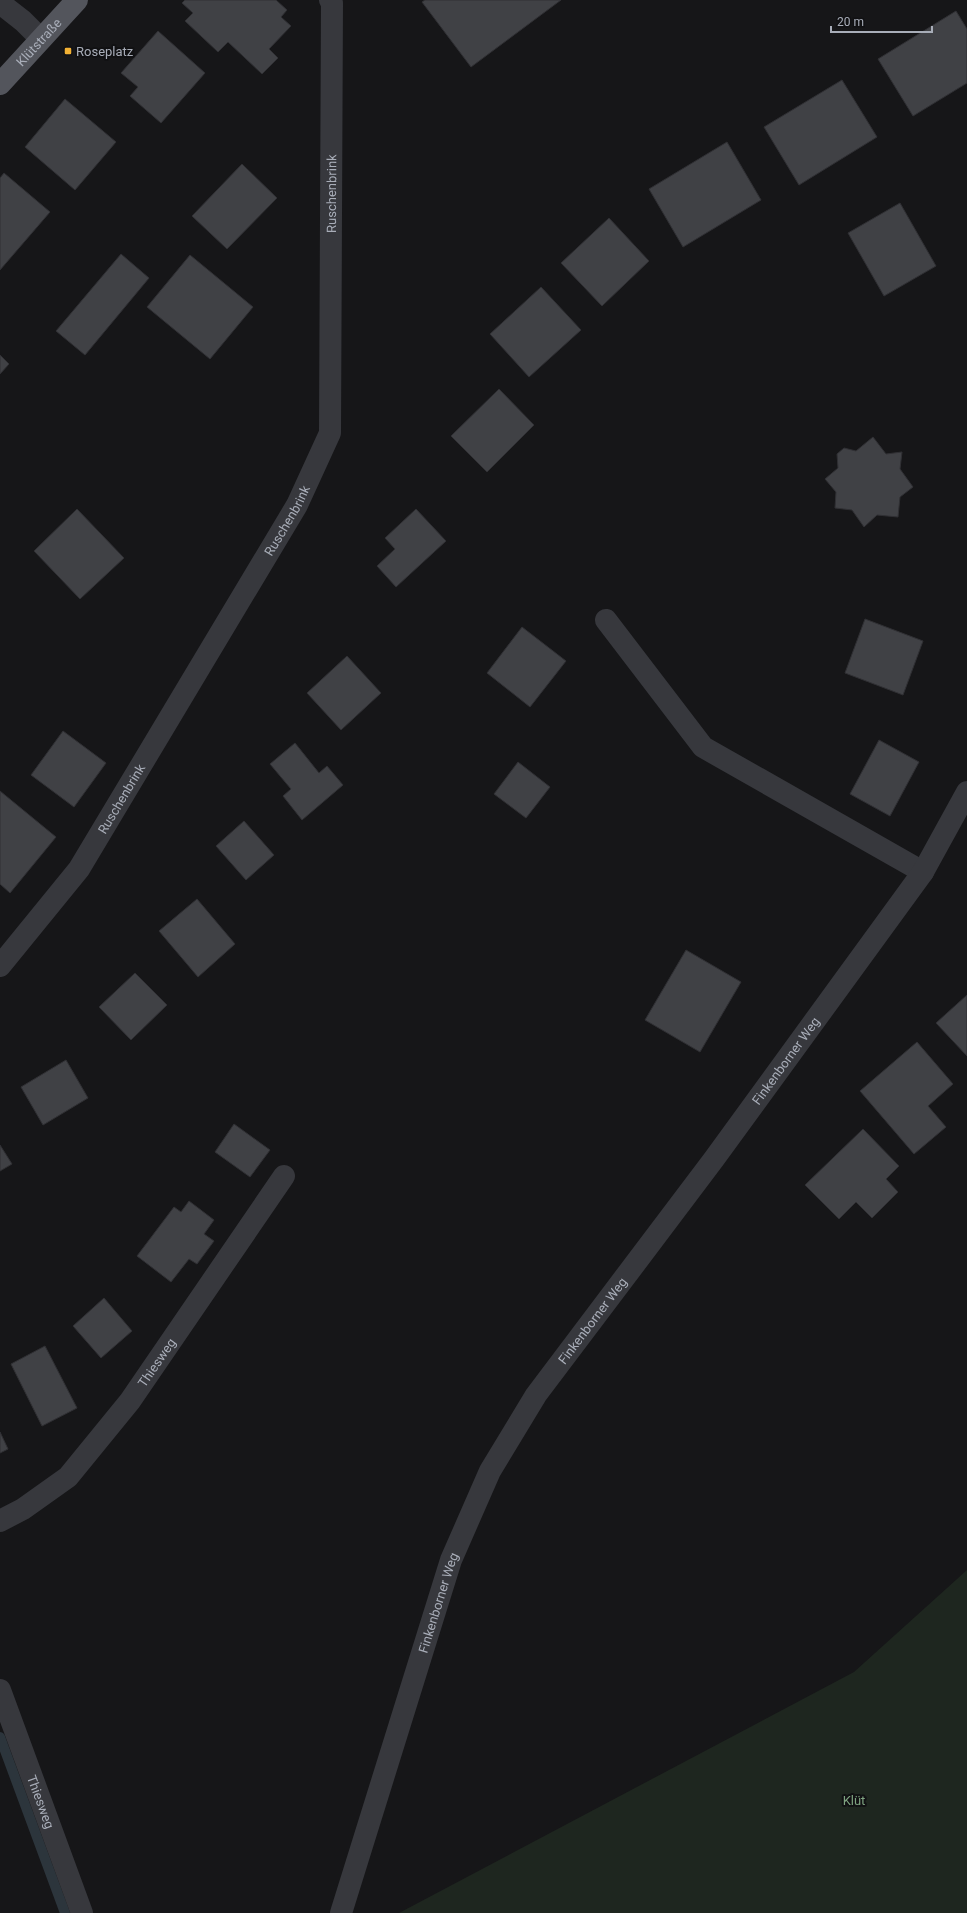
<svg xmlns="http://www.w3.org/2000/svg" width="967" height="1913" font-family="Roboto,sans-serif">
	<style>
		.green { fill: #1e261f }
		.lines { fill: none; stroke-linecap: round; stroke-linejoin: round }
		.stream { stroke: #2c353c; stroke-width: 10 }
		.building { fill: #404145; stroke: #303034 }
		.minor { stroke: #37383d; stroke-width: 22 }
		.major { stroke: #53555c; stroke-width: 22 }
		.poi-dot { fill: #f2b134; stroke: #111113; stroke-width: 1.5 }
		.labels { text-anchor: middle; stroke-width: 4; stroke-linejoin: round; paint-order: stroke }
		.street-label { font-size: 13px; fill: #a8adb8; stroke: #111113 }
		.poi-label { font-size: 13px; fill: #a8adb8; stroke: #111113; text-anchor: start }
		.park-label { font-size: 13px; fill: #7fa381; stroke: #111113 }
	</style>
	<rect width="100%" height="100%" fill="#161618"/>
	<path class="green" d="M967,1570V1913H399L854,1672Z"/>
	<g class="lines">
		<path class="stream" d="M0,1737L65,1913"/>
	</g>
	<path class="building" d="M185,0H276L287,10L281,17L291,26L269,49L278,58L262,74L228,42L218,52L185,21L193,13L182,3Z
		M425,0H561L471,67L422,2Z
		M956,11L967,29V83L913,116L878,59Z
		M158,31L205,73L161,123L130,96L138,87L121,73Z
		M842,80L877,137L799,185L764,127Z
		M65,99L116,142L75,190L25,147Z
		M727,142L761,200L683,247L649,189Z
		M242,164L277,198L227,249L192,216Z
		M4,173L50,212L0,270V178Z
		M900,203L936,266L884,296L848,233Z
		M609,218L649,261L602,306L561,263Z
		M121,254L149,278L85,355L56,331Z
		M190,255L253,307L210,359L147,307Z
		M541,287L581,330L529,377L490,334Z
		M0,355L9,364L0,374Z
		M499,389L534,425L487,472L451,436Z
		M873,437L886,454L902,452L900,469L913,487L900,497L898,517L877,515L864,527L852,510L835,508L836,492L825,479L838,468L837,454L844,448L856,451Z
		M77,509L124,558L80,599L34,551Z
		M416,509L446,541L396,587L377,566L395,549L385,538Z
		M865,619L923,641L903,695L845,673Z
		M522,627L566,661L530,707L487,673Z
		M347,656L381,693L341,730L307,693Z
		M63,731L106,763L74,807L31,775Z
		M879,740L919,762L890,816L850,794Z
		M295,743L319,773L327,766L343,785L302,820L283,796L291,789L270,764Z
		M518,762L550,787L526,818L494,794Z
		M0,791L56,837L10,893L0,884Z
		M244,821L274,855L246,880L216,846Z
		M197,899L235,944L198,977L159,931Z
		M686,950L741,982L700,1052L645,1020Z
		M135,973L167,1005L131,1040L99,1007Z
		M967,995V1056L936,1023Z
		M917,1042L953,1084L928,1106L946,1127L914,1154L860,1091Z
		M66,1060L88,1098L43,1125L21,1087Z
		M234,1124L270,1150L250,1177L215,1152Z
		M863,1129L899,1166L886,1179L898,1192L872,1218L856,1202L839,1219L805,1185Z
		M0,1145L12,1164L0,1171Z
		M189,1201L214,1220L204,1234L214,1241L197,1264L189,1259L171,1282L137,1256L174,1207L181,1212Z
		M104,1298L132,1331L101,1358L73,1326Z
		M45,1346L77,1408L42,1426L11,1364Z
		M0,1432L8,1449L0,1453Z"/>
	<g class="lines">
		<g class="minor">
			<path d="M0,3L23,21L41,39"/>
			<path d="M606,620L703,747L923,872"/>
			<path id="s1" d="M0,966L79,869L297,505L330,433L332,3L330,0"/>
			<path id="s2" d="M0,1521L23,1509L68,1477L130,1401L284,1176"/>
			<path id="s3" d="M0,1690L82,1913"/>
			<path id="s4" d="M341,1913L451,1560L490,1471L536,1395L714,1159L923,872L967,792"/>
		</g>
		<path class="major" id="s5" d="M0,84L77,0"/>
	</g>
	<rect class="poi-dot" x="64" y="47" width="8" height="8" rx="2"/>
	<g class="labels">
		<g class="street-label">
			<text dy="5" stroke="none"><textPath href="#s5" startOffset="57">Klütstraße</textPath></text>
			<text dy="5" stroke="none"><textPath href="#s1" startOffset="868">Ruschenbrink</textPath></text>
			<text dy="5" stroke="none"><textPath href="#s1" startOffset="531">Ruschenbrink</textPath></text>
			<text dy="5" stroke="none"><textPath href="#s1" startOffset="207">Ruschenbrink</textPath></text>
			<text dy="5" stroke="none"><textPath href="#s4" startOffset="973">Finkenborner Weg</textPath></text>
			<text dy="5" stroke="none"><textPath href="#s4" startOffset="649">Finkenborner Weg</textPath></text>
			<text dy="5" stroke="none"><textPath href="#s2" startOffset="226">Thiesweg</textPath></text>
			<text dy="5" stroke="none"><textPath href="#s4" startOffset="325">Finkenborner Weg</textPath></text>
			<text dy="5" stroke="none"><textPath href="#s3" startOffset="119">Thiesweg</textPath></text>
		</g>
		<g class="poi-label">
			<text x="76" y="56">Roseplatz</text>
		</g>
		<g class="park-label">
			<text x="854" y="1805">Klüt</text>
		</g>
	</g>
	<path d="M831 26v6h101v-6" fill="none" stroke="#a8adb8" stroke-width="2"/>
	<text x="837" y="26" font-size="12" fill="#a8adb8" stroke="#111113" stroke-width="3" paint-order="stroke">20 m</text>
</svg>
